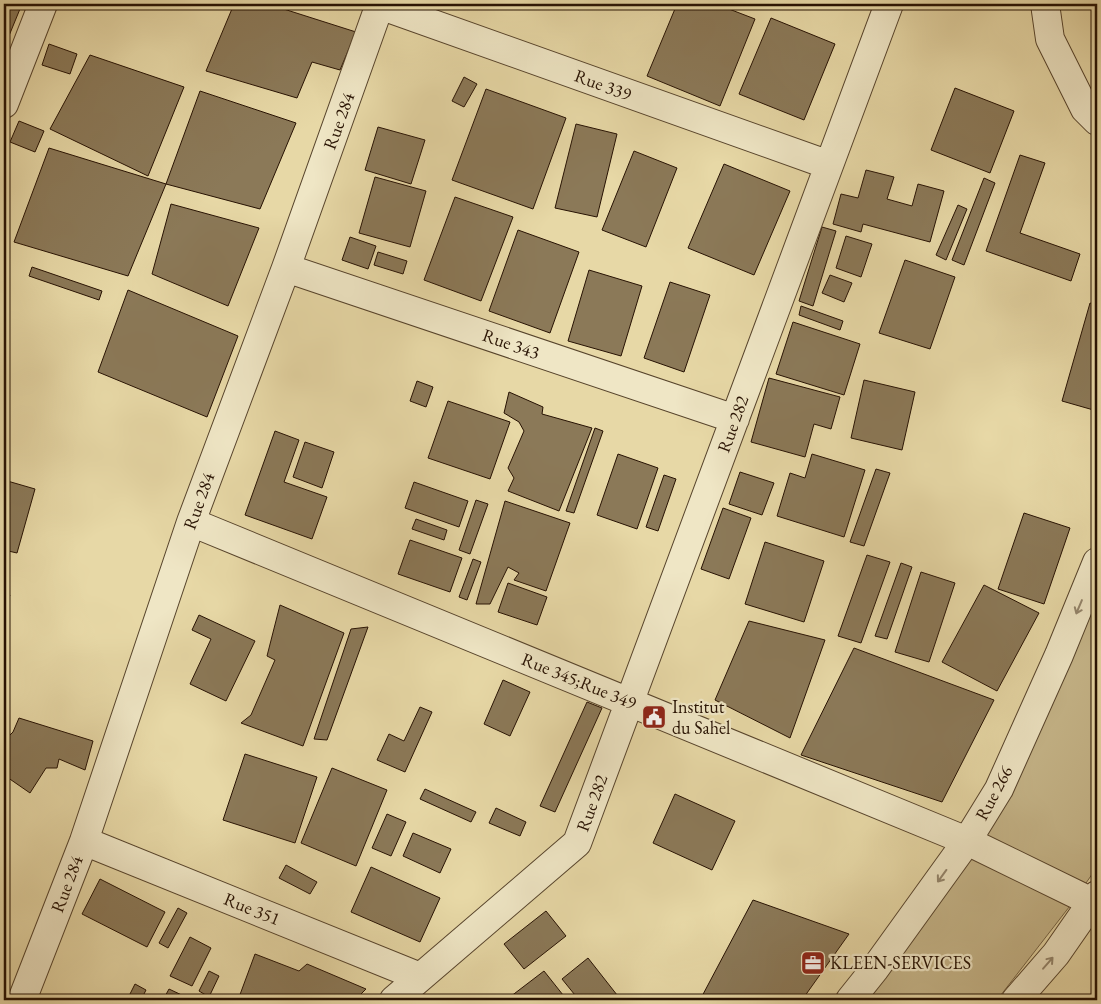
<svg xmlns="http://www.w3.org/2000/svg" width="1101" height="1004" font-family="'EB Garamond',serif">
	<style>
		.green { fill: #c6b68a; stroke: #766446 }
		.building { fill: #8b7958; stroke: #271203 }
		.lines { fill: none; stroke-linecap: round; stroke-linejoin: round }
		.minor-casing { stroke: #57442c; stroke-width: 30 }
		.minor { stroke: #efe6c5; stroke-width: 28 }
		.oneway { stroke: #95876e }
		.labels { text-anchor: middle; stroke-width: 4.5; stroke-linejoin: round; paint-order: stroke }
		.street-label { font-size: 18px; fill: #271203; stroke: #efe6c5 }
		.poi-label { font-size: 18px; fill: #271203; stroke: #efe6c5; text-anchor: start }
	</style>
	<rect width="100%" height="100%" fill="#e7d8a6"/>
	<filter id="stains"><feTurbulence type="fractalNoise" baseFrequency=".004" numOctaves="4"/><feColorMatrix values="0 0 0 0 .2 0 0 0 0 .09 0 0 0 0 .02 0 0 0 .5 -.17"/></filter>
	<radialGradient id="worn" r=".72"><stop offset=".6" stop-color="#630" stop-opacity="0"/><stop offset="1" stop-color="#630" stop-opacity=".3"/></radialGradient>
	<path class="green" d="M1097,575V867L1073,902L997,1000H863L947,877Z"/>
	<path class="building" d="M4,4H22L4,48Z
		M234,4H268L356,32L340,70L312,62L297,98L206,71Z
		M677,4H716L755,19L720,106L647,76Z
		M771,18L835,44L804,120L739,94Z
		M49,44L77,54L70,74L42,65Z
		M90,55L184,87L148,176L50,129Z
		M464,77L477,84L464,107L452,101Z
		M955,88L1014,111L990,173L931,150Z
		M486,89L566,118L533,209L452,180Z
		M200,91L296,123L260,209L166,184Z
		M19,121L44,131L35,152L10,142Z
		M576,124L617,134L597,217L555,208Z
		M378,127L425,140L411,184L365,170Z
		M49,148L166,184L128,276L14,242Z
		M634,151L677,168L646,247L602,230Z
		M1020,155L1045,163L1020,233L1080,254L1071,281L986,251Z
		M724,164L790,191L754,275L688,248Z
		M866,170L894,177L887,199L912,206L918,184L944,191L930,242L863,224L861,232L833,224L841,194L858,198Z
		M375,177L426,191L410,247L359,233Z
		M984,178L995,183L964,265L952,260Z
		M455,197L513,217L481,301L424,280Z
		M171,204L259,228L228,306L152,274Z
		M958,205L967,209L946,260L936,255Z
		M822,227L836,231L813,306L799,301Z
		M518,230L579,252L550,333L489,311Z
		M846,236L872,244L861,277L836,268Z
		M350,237L376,246L368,269L342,260Z
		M378,252L407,261L403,274L374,265Z
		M905,260L955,277L930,349L879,333Z
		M32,267L102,291L99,300L29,276Z
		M589,270L642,286L621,356L568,341Z
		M830,275L852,283L844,302L822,293Z
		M670,282L710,295L684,372L644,358Z
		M128,290L238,336L207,417L98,372Z
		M1090,303L1097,305V411L1062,401Z
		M801,306L843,321L840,330L799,315Z
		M793,322L860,344L844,395L776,374Z
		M769,378L840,397L831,429L814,424L805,457L751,442Z
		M864,380L915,392L902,450L851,438Z
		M417,381L433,387L426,407L410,401Z
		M509,392L543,407L542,414L592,428L559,511L508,491L514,478L508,468L524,431L519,422L504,413Z
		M448,401L510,422L490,479L428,458Z
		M595,428L603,431L574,513L566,511Z
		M275,431L299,440L284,482L327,497L312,539L245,515Z
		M305,442L334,452L322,488L293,477Z
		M618,454L658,468L637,529L597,515Z
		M812,454L865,470L844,537L777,516L790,473L805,478Z
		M876,469L890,473L864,546L850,542Z
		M740,472L774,483L762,515L729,504Z
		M664,475L676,479L658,531L646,527Z
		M4,480L35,489L17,553L4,550Z
		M414,482L468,501L459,527L405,508Z
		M476,500L488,504L470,554L459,550Z
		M505,501L570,523L546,591L514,580L519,573L508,567L490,604H476Z
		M723,508L751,518L729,579L701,569Z
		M1024,513L1070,528L1044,604L998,589Z
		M416,519L447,530L444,540L412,529Z
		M410,540L462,558L450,592L398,574Z
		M765,542L824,561L804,622L745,604Z
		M867,555L890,562L861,643L838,636Z
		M473,559L481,562L467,600L459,597Z
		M901,563L912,567L887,639L875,636Z
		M921,572L955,583L929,662L895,652Z
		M508,583L547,597L537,625L498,612Z
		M984,585L1039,613L997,691L942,662Z
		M4,593L10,595L4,607Z
		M280,605L344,633L303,746L241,723L251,715L275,660L267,656Z
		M199,615L255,641L226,701L190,684L211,639L192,630Z
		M749,621L825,640L790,738L715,700Z
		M368,627L327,740L314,739L351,629Z
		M854,648L994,700L942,802L801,755Z
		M503,680L530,692L510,736L484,724Z
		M587,702L602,708L555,812L540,806Z
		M420,707L432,712L405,772L377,760L389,734L404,741Z
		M19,718L93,741L85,770L59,759L57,768H46L30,793L4,775V745L8,737L13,732Z
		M245,754L317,777L295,843L223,820Z
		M332,768L387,790L356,866L301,843Z
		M425,789L476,812L471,822L420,799Z
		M675,794L735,821L712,870L653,843Z
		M496,808L526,822L520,836L489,823Z
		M387,814L406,822L391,856L372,848Z
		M413,833L451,849L440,873L403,856Z
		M286,865L317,882L310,894L279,878Z
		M371,867L440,898L420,942L351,912Z
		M100,879L165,912L147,947L82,914Z
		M753,900L849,934L802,1000H700Z
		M178,908L187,913L168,948L159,943Z
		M546,911L566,936L524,969L504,944Z
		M190,937L211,948L192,986L170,976Z
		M255,954L299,971L307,964L366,989L355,1000H238Z
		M588,958L621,1000H579L562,979Z
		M209,971L219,976L209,997L199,991Z
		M544,971L567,1000H506Z
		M135,984L146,990L141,1000H127Z
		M169,989L188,998L187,1000H163Z"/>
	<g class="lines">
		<defs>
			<path id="minor" d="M377,4L829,165
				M1045,4L1050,39L1085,109L1097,121
				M4,104L43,4
				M286,268L735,419
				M191,522L967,841L1092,902L1097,906
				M84,841L420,977
				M22,1000L84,841L191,522L286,268L380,4
				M394,1000L577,843L889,4
				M850,1000L874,970L967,841L999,789L1059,655L1097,562
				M1016,1000L1056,954L1097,895"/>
		</defs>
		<use href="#minor" class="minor-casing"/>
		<use href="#minor" class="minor"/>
	</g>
	<defs><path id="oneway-shaft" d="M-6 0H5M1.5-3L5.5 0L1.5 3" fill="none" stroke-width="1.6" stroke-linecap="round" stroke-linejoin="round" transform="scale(1.25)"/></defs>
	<g class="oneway">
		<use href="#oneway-shaft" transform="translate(1079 607) rotate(113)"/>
		<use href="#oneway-shaft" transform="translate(942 876) rotate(126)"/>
		<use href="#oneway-shaft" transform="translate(1048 963) rotate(-49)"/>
	</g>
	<defs>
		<symbol id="civic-square" viewBox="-11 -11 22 22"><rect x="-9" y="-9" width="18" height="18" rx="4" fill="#8f2418" stroke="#efe6c5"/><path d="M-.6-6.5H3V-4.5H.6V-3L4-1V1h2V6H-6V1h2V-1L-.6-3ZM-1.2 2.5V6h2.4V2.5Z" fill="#fff"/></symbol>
		<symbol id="office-square" viewBox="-11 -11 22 22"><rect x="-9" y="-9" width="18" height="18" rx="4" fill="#8f2418" stroke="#efe6c5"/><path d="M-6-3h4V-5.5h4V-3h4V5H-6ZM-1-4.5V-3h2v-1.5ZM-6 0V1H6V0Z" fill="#fff"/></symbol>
	</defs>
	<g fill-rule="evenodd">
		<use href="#civic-square" x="640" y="703" width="28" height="28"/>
		<use href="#office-square" x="799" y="949" width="28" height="28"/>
	</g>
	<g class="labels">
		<g class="street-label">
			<text transform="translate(603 85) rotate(20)" y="6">Rue 339</text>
			<text transform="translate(339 121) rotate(-70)" y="6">Rue 284</text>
			<text transform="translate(511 344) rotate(19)" y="6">Rue 343</text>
			<text transform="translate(733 424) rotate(-70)" y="6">Rue 282</text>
			<text transform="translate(199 501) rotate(-70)" y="6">Rue 284</text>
			<text transform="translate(579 681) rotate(22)" y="6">Rue 345;Rue 349</text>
			<text transform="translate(994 793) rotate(-62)" y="6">Rue 266</text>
			<text transform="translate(592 803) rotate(-70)" y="6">Rue 282</text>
			<text transform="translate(67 884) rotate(-69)" y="6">Rue 284</text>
			<text transform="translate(252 909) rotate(22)" y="6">Rue 351</text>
		</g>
		<g class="poi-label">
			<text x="672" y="713">Institut<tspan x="672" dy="21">du Sahel</tspan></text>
			<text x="830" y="969">KLEEN-SERVICES</text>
		</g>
	</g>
	<rect width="1101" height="1004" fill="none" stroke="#e7d8a6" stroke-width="20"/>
	<rect x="5" y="5" width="1091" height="994" fill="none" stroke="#271203" stroke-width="2.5"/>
	<rect x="10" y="10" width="1081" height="984" fill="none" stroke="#271203"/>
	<rect width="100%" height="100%" filter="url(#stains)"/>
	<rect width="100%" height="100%" fill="url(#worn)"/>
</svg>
